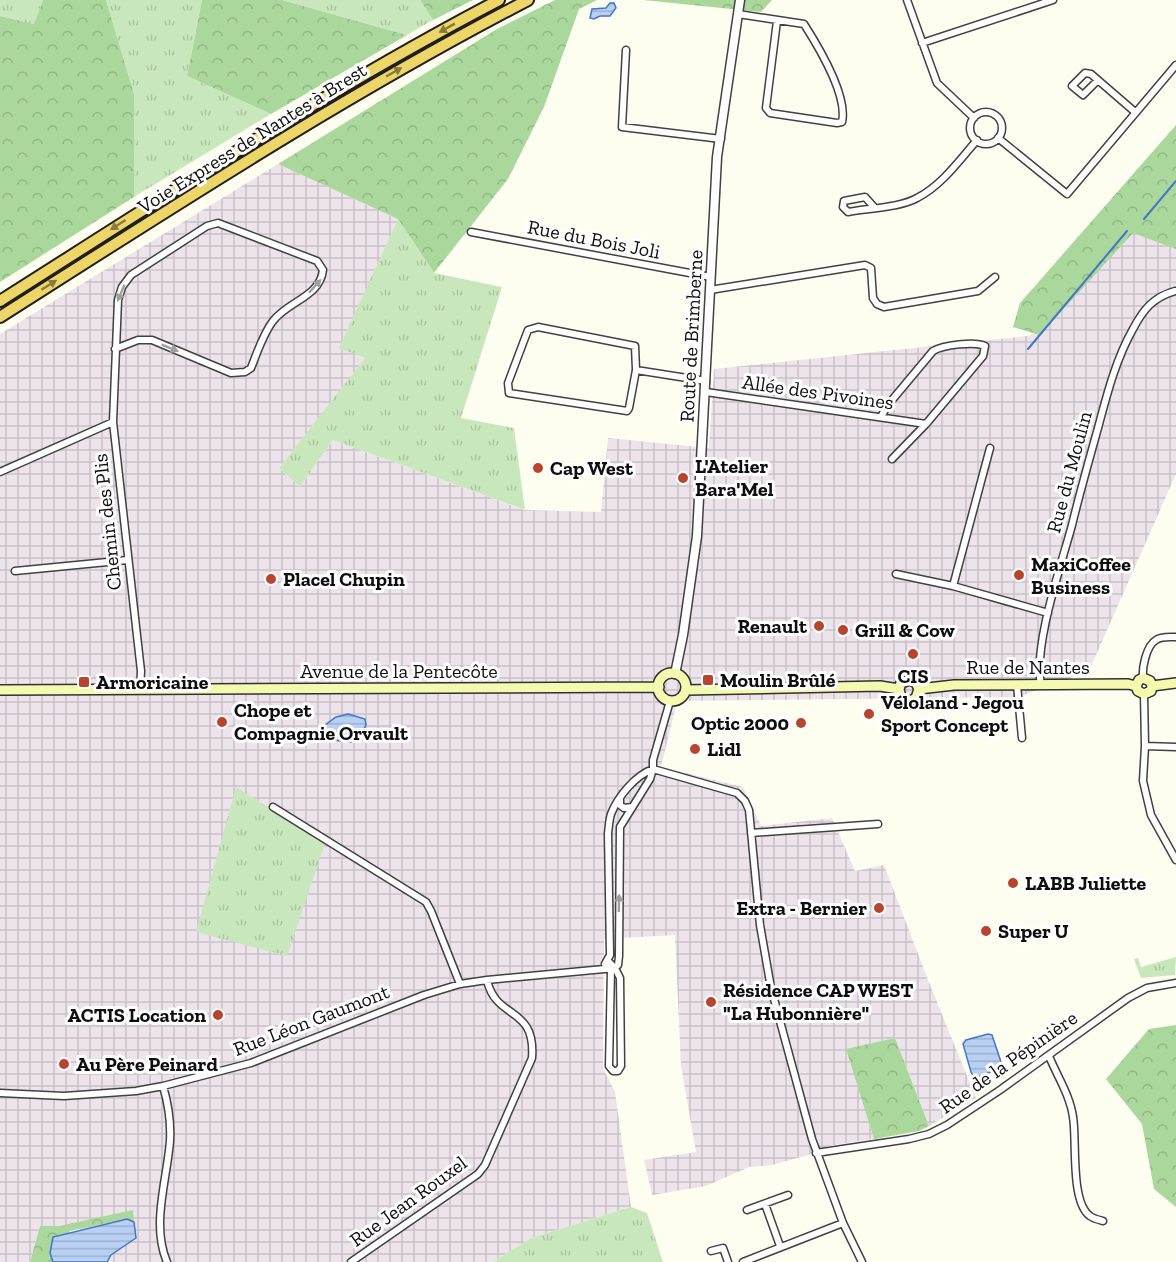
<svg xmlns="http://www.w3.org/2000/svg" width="1176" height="1262" font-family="'Zilla Slab',serif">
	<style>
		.industrial { fill: url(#industrial-grid) }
		.grass { fill: url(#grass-tufts) }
		.forest { fill: url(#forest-crowns) }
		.water { fill: url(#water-rules); stroke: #4376c6; stroke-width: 1.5 }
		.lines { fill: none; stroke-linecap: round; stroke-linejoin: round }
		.stream { stroke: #4376c6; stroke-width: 2 }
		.minor-casing { stroke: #414141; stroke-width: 9 }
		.tertiary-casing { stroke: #414141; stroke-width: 11 }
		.secondary-casing { stroke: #303030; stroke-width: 12 }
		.trunk-casing { stroke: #1f1f1f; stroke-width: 14 }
		.minor { stroke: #fff; stroke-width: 6 }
		.tertiary { stroke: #fff; stroke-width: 8 }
		.secondary { stroke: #f3faaf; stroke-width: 9 }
		.trunk { stroke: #eed568; stroke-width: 10 }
		.oneway { fill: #897b40 }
		.oneway2 { fill: #9f9f9f }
		.poi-dot { fill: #b7452e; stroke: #fff; stroke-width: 2 }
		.labels { text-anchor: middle; stroke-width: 6; stroke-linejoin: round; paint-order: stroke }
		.street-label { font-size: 20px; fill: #0e0e0e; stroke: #fff }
		.poi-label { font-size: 20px; font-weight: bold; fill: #0e0e0e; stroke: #fff; text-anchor: start }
	</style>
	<defs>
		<pattern id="industrial-grid" width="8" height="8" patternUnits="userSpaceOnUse" patternTransform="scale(1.5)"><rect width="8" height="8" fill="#ece3eb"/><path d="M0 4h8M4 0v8" fill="none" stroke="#c9c2c8"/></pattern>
		<pattern id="grass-tufts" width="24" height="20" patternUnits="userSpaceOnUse" patternTransform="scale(1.5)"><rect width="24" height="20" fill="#c9e7bc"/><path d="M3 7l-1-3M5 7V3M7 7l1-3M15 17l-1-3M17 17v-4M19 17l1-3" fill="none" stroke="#abc5a0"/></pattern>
		<pattern id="forest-crowns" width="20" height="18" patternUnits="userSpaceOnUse" patternTransform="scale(1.5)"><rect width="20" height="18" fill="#aad79c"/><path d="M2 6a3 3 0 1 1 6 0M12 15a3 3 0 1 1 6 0" fill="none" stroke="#91b785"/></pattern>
		<pattern id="water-rules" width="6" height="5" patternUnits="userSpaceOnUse" patternTransform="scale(1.5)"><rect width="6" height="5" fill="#b8d0f3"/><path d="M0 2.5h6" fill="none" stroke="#9db1cf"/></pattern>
	</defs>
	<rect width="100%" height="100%" fill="#fefef0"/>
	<path class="industrial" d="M278,164L398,219L340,348L366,358L279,468L300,487L333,440L524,510L601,512L608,438L709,448L714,369L1028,336L1047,327L1176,175V474L1089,671L1018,697L677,701L661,767L743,787L761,826L832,818L855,871L884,865L928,980L976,1098L929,1126L895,1038L847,1050L874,1139L828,1146L808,1155L772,1165L749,1167L706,1186L652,1195L644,1160L696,1152L681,1066L675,935L604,939L603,1068L615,1092L631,1207L531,1238L493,1262H107L110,1255L136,1238L59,1226H40L30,1262H0V334Z"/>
	<path class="grass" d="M0,0H43L34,24L0,16Z
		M106,0H202L187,76L271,114L134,197V94Z
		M282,0H420L433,20L407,35Z
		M398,219L434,273L502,287L461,418L514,428L525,510L333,440L300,487L279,468L365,358L339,348Z
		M236,787L325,843L287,956L196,932Z
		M1176,957L1175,975L1141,978L1134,959L1138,958L1141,967Z
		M631,1207L647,1213L663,1262H493L531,1238Z"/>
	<path class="forest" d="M43,0H106L134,94V197L0,282V16L34,24Z
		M202,0H282L407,35L271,114L187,76Z
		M420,0H473L433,20Z
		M555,0H597L579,9L544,107L508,179L434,273L398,219L278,164L497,29Z
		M643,0H772L761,12Z
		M1176,125V249L1133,233L1040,335L1013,327L1020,303Z
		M1176,1025V1207L1154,1189L1142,1124L1106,1079L1149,1029Z
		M895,1038L929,1126L919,1131L874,1139L846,1049Z
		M133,1210L134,1222L127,1219L70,1231L50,1253L53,1262H30L40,1226H59Z"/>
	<path class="water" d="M610,3H614L616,8L610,16H600L594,19L590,18L592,9L606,8Z
		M348,714L365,719L366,725L359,740L351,742L323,739L319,734L321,728L336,717Z
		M988,1034L992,1035L1002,1065L997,1069L975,1079L971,1072L963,1044L966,1040Z
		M127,1219L134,1222L136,1238L111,1255L107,1262H53L50,1253L53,1237Z"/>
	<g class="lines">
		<path class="stream" d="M1144,219L1176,181
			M1028,349L1127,231"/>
		<defs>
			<path id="minor" d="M907,0L937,83L974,118
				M738,14L804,24C818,46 848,96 842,122L837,123L770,113L766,108L777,21
				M922,43L1053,0
				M626,50L622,127L721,139
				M1098,80L1083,95L1072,86L1085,73L1091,74L1135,112
				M970 128a16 16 0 1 1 32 0a16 16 0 1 1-32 0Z
				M998,138L1067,194L1176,65
				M874,207L865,197L844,201L843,207L848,212C868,208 899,208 917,198C941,186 959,161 977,140
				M471,232L711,277
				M710,290L865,265L871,268L873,298L877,304L884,307L978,291L995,277
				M538,327L635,346L636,370L629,408L627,411L509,393L508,383L528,330Z
				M115,349L138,340H152L231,373L245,372L251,368C257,353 263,334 273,321C288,301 320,297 323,270L317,261L218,223L207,226L131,275L122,287L118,300L113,422L141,671L140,690
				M636,370L706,381
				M706,392L926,424
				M881,417L887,406L933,351C943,345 975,341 985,346L983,356L926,424L892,459
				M990,448L953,586L1048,613
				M0,472L113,422
				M15,571L128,560
				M896,574L953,586
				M1143,678C1142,668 1146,646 1156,640C1161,636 1170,637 1176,637
				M1017,685L1022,738
				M1041,685C1033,646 1061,566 1072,525C1080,492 1089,460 1098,428C1107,394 1116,359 1133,329C1143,310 1153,297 1175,291
				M1144,694L1145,746L1143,781L1151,815L1176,860
				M1145,746L1176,747
				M653,769L737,793L745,801L749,810L760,925L771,988L812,1139L843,1223L862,1262
				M620,800V805L624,808L632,807
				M273,807L426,902L431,911L460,984
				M751,833L878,824
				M608,961L615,968L620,978L621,1066L618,1071H613L609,1066L611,969Z
				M605,964L610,955L608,833C609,827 609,820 611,814C618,796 636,775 653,769
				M1049,1056C1057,1076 1070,1095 1073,1117C1077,1139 1070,1202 1090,1216C1094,1219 1100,1220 1103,1221
				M163,1086C168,1103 171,1123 170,1141C167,1180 151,1225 167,1262
				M0,1093L64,1096L136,1091L163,1086L251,1063L424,995L460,984L487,980L615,968L618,965L619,956L620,827L650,779L653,769V760L670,701
				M816,1153L909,1139L929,1134L947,1125L1000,1090L1128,998L1147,988L1176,983
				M765,1204L780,1246
				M747,1210L788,1195
				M711,1251L723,1248L728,1262
				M351,1262L478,1174L485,1165L532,1058C536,1005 496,1021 487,980
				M743,1262L843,1223"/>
			<path id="tertiary" d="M675,674L683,635L697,536L717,157L740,0"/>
			<path id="secondary" d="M658 687a14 14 0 1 1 28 0a14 14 0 1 1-28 0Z
				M1136,686L1139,680L1143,678L1150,681L1152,686
				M1152,686L1176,683
				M899,689L901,698L910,701L916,698L919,689
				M899,689L901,683L910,680L916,683L919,689
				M919,689L954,685L1128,684L1136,686L1138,691L1144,694L1151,691L1152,686
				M0,690L659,687
				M686,690L880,686L899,689"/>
			<path id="trunk" d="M0,301C164,197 327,90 499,0
				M0,317C173,207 345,95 528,0"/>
		</defs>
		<use href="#minor" class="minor-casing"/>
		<use href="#tertiary" class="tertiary-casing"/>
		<use href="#secondary" class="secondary-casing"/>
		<use href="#trunk" class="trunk-casing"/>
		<use href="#minor" class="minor"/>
		<use href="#tertiary" class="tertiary"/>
		<use href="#secondary" class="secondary"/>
		<use href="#trunk" class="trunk"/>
	</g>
	<defs><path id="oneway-solid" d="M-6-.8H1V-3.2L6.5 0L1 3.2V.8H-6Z" transform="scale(1.5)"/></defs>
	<g class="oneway">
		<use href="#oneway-solid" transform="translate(447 28) rotate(151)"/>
		<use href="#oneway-solid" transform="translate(394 72) rotate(-30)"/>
		<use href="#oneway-solid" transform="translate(118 225) rotate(147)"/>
		<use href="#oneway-solid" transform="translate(49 285) rotate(-32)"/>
	</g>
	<g class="oneway2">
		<use href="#oneway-solid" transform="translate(315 286) rotate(-48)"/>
		<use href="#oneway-solid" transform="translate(121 293) rotate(113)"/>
		<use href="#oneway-solid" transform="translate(170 348) rotate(22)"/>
		<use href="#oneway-solid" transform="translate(619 903) rotate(-89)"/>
	</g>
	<g class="poi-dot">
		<circle cx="538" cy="468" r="6"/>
		<circle cx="683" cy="478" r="6"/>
		<circle cx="1019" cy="575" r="6"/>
		<circle cx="271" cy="579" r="6"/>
		<circle cx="819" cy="626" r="6"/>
		<circle cx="843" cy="630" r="6"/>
		<circle cx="913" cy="654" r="6"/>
		<rect x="702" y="674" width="12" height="12" rx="3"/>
		<rect x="78" y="676" width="12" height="12" rx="3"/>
		<circle cx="869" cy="714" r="6"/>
		<circle cx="222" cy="722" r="6"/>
		<circle cx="801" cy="723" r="6"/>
		<circle cx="695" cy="749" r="6"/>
		<circle cx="1013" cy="883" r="6"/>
		<circle cx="879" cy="908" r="6"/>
		<circle cx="986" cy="931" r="6"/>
		<circle cx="711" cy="1002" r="6"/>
		<circle cx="218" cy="1015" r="6"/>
		<circle cx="64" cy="1064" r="6"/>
	</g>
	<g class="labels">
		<g class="street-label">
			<text transform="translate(252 138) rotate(-32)" y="7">Voie Express de Nantes à Brest</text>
			<text transform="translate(594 239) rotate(11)" y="7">Rue du Bois Joli</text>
			<text transform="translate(691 336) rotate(-87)" y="7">Route de Brimberne</text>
			<text transform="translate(818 392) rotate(8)" y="7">Allée des Pivoines</text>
			<text transform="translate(1069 472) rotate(-75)" y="7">Rue du Moulin</text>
			<text transform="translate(107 522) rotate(-96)" y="7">Chemin des Plis</text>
			<text x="1028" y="674">Rue de Nantes</text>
			<text x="399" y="678">Avenue de la Pentecôte</text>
			<text transform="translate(311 1020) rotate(-21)" y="7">Rue Léon Gaumont</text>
			<text transform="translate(1008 1062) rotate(-35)" y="7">Rue de la Pépinière</text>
			<text transform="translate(408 1201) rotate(-36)" y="7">Rue Jean Rouxel</text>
		</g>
		<g class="poi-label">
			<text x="695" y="473">L'Atelier<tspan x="695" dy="23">Bara'Mel</tspan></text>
			<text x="550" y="475">Cap West</text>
			<text x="1031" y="571">MaxiCoffee<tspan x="1031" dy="23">Business</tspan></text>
			<text x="283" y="586">Placel Chupin</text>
			<text x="807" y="633" text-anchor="end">Renault</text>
			<text x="855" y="637">Grill &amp; Cow</text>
			<text x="913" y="683" text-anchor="middle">CIS</text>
			<text x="720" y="687">Moulin Brûlé</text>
			<text x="96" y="689">Armoricaine</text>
			<text x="881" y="709">Véloland - Jegou<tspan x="881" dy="23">Sport Concept</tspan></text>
			<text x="234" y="717">Chope et<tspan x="234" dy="23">Compagnie Orvault</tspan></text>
			<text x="789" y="730" text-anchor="end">Optic 2000</text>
			<text x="707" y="756">Lidl</text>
			<text x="1025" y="890">LABB Juliette</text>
			<text x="867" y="915" text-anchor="end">Extra - Bernier</text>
			<text x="998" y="938">Super U</text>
			<text x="723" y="997">Résidence CAP WEST<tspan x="723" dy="23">"La Hubonnière"</tspan></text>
			<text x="206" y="1022" text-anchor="end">ACTIS Location</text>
			<text x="76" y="1071">Au Père Peinard</text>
		</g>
	</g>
</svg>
